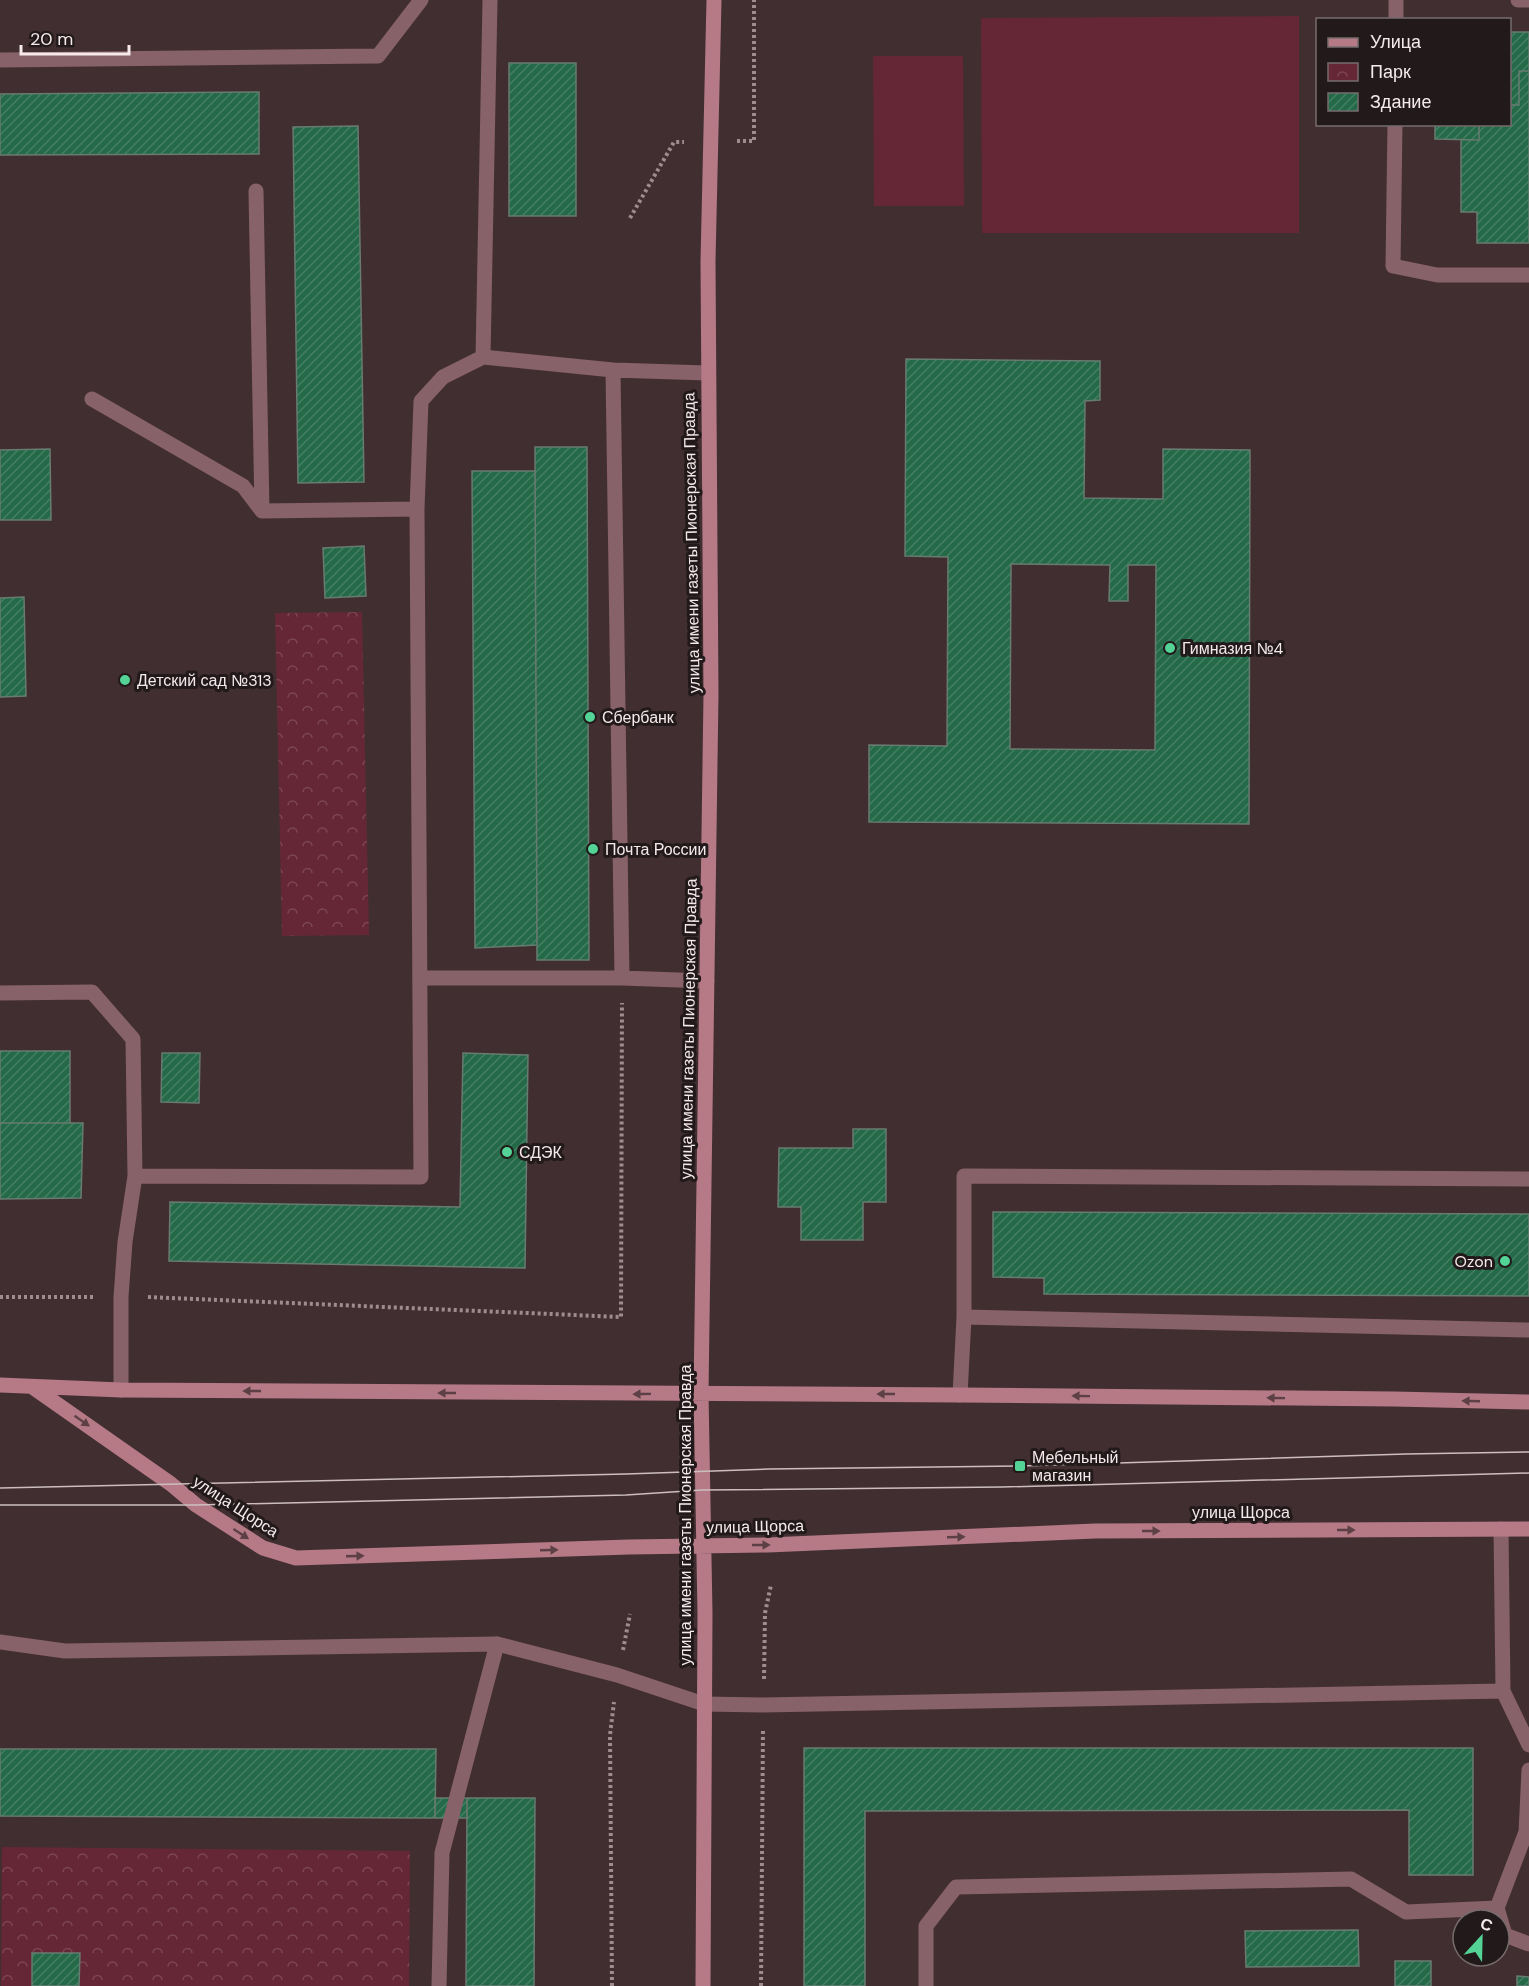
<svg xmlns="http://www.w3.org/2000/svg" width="1529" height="1986" font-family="'DM Sans',sans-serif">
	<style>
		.park { fill: url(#park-crowns) }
		.pitch { fill: #652736 }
		.building { fill: url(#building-hatch); stroke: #687b70; stroke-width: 1.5; fill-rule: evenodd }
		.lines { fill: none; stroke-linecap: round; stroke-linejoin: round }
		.path { stroke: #9d8d8f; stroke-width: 4; stroke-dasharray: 3 3; stroke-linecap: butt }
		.lane { stroke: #876268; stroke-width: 15 }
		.street { stroke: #876268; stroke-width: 15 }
		.secondary { stroke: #b57a85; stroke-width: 15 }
		.tram { stroke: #ccbec0; stroke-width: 1.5 }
		.oneway { fill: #5c4045 }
		.poi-dot { fill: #53d396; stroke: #21191a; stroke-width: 2 }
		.labels { text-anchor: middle; stroke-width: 6; stroke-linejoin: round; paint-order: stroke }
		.street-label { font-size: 16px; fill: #f6e9eb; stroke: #21191a }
		.poi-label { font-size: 16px; fill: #f6e9eb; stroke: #21191a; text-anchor: start }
	</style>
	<defs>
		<pattern id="park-crowns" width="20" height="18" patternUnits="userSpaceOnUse" patternTransform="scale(1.5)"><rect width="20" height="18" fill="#652736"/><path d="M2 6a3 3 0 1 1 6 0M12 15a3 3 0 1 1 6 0" fill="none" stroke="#7c4653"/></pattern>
		<pattern id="building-hatch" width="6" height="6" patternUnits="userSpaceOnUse" patternTransform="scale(1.5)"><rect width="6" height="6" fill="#246a49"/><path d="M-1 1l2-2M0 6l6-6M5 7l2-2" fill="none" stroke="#447f63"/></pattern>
	</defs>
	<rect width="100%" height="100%" fill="#412e31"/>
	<path class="park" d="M362,612L369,935L282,936L275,613Z
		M2,1847L410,1851L409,1986H1Z"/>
	<path class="pitch" d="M1299,16V233H982L981,18Z
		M873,56H963L964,206H874Z"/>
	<path class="building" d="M1510,32H1529V71H1519V105H1510Z
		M509,63H576V216H509Z
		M1519,71H1529V243H1477V212H1461V140H1479V124H1510V105H1519Z
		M259,92V154L0,155V94Z
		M1435,124H1479V140L1435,139Z
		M358,126L364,482L298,483L293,127Z
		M906,359L1100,361V400L1085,401L1084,498L1163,499V449L1250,450L1249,824L869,822V745L947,746L948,557L905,556ZM1011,564L1110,565L1109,601H1128V565H1156L1155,750L1010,749Z
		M535,447H587L589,960H537Z
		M50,449L51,520H0V450Z
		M472,471H535L537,945L475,948Z
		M364,546L366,596L325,598L323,548Z
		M24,597L26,696L0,697V598Z
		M0,1051H70V1123H0Z
		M162,1053H200L199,1103L161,1102Z
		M463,1053L528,1055L525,1268L169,1261L170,1202L460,1207Z
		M0,1123H83L81,1198L0,1199Z
		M853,1129H886V1202H863V1240H801V1207H778L779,1148H853Z
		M993,1212L1529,1214V1296L1044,1294V1278L993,1277Z
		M804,1748H1473V1875H1409V1810L865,1811V1986H804Z
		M0,1749H436L435,1818L0,1816Z
		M435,1798H467V1818H435Z
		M467,1798H535L534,1986H466Z
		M1358,1930L1359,1966L1246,1967L1245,1931Z
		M32,1953H80L79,1986H32Z
		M1395,1961H1431V1986H1395Z
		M1517,1976L1529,1977V1986H1517Z"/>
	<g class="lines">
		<path class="path" d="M737,141H754V0
			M630,218L674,142H684
			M0,1297H95
			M148,1297L621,1317L622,1003
			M623,1650L630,1614
			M764,1679L765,1613L771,1585
			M612,1986L610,1735L614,1702
			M761,1986L763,1729"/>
		<path class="lane" d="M1518,0H1529
			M1396,20V0
			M0,60L378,56L421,0
			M1395,124L1393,266L1437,275H1529
			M256,191L262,511L417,509
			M483,357L490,0
			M613,370L622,978
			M92,399L243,486L262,511
			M420,978H622L707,981
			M0,993L92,992L133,1039L135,1176L421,1177L417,509L421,401L443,377L483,357L613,370L707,373
			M964,1317L1529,1330
			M121,1390V1297L125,1242L135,1176
			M960,1395L964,1317V1176L1529,1179
			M1503,1691L1529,1745
			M704,1704L763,1705L1503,1691L1501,1529
			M1497,1908L1505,1935L1529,1944
			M439,1986L442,1853L497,1644
			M926,1986V1926L956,1887L1351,1879L1406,1912L1497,1908L1526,1832L1529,1770"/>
		<path class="street" d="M0,1642L65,1651L497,1644L617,1675L704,1704"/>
		<path class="secondary" d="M0,1385L121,1390L960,1395L1394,1399L1529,1402
			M34,1388L171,1484L196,1505L263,1548L296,1558L629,1547L768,1545L1095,1531L1529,1529
			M703,1986L705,1613L701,1393L711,694L708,261L714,0"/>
		<path class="tram" d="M0,1488L626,1474L769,1469L1020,1466L1406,1454L1529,1452
			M0,1505H196L626,1495L702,1490L1002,1487L1529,1473"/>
	</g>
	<defs><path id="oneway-solid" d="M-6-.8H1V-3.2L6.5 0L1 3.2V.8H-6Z" transform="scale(1.5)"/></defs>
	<g class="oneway">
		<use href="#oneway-solid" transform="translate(252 1391) rotate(-180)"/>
		<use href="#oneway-solid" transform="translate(447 1393) rotate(-180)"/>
		<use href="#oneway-solid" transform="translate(642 1394) rotate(179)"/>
		<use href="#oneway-solid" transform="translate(886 1394) rotate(-180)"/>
		<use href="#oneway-solid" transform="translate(1081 1396) rotate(-179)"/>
		<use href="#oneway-solid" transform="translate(1276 1398) rotate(-179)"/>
		<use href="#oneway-solid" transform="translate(1471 1401) rotate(-178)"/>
		<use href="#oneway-solid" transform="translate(82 1421) rotate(35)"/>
		<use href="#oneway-solid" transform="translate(1346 1530)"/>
		<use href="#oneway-solid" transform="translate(1151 1531)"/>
		<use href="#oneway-solid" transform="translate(241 1534) rotate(33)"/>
		<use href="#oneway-solid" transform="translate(956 1537) rotate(-2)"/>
		<use href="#oneway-solid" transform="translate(761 1545)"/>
		<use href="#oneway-solid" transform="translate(549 1550) rotate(-2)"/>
		<use href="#oneway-solid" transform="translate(355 1556) rotate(-2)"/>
	</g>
	<g class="poi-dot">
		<circle cx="1170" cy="648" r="6"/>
		<circle cx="125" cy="680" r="6"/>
		<circle cx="590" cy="717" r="6"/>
		<circle cx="593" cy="849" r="6"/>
		<circle cx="507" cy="1152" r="6"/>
		<circle cx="1505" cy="1261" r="6"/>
		<rect x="1014" y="1460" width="12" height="12" rx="3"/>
	</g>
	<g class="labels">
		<g class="street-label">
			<text transform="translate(691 543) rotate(-91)" y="6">улица имени газеты Пионерская Правда</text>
			<text transform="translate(688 1029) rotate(-89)" y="6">улица имени газеты Пионерская Правда</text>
			<text transform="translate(236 1506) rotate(33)" y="6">улица Щорса</text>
			<text x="1241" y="1518">улица Щорса</text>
			<text transform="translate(685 1515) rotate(-90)" y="6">улица имени газеты Пионерская Правда</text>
			<text transform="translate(755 1526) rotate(-1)" y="6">улица Щорса</text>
		</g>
		<g class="poi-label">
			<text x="1182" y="654">Гимназия №4</text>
			<text x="137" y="686">Детский сад №313</text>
			<text x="602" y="723">Сбербанк</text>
			<text x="605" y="855">Почта России</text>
			<text x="519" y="1158">СДЭК</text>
			<text x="1493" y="1267" text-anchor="end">Ozon</text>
			<text x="1032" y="1463">Мебельный<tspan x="1032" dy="18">магазин</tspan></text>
		</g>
	</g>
	<rect x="1316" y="18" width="195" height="108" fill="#21191a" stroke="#766c6e" stroke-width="1.5"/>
	<rect x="1328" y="38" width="30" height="9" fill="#b57a85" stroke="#766c6e" stroke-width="1.5"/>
	<text x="1370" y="48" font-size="18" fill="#f6e9eb">Улица</text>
	<rect x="1328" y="63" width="30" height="18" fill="url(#park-crowns)" stroke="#766c6e" stroke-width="1.5"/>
	<text x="1370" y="78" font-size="18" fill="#f6e9eb">Парк</text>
	<rect x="1328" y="93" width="30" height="18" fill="url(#building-hatch)" stroke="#766c6e" stroke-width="1.5"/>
	<text x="1370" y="108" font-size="18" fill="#f6e9eb">Здание</text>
	<g transform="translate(1481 1938) rotate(22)"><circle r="28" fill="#21191a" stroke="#766c6e" stroke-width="1.5"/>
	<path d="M0-4.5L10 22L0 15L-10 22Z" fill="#53d396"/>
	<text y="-9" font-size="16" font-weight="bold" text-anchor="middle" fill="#f6e9eb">С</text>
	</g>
	<path d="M21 45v9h108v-9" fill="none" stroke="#f6e9eb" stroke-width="3"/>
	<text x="30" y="45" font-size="18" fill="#f6e9eb" stroke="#21191a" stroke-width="4.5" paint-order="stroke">20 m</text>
</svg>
